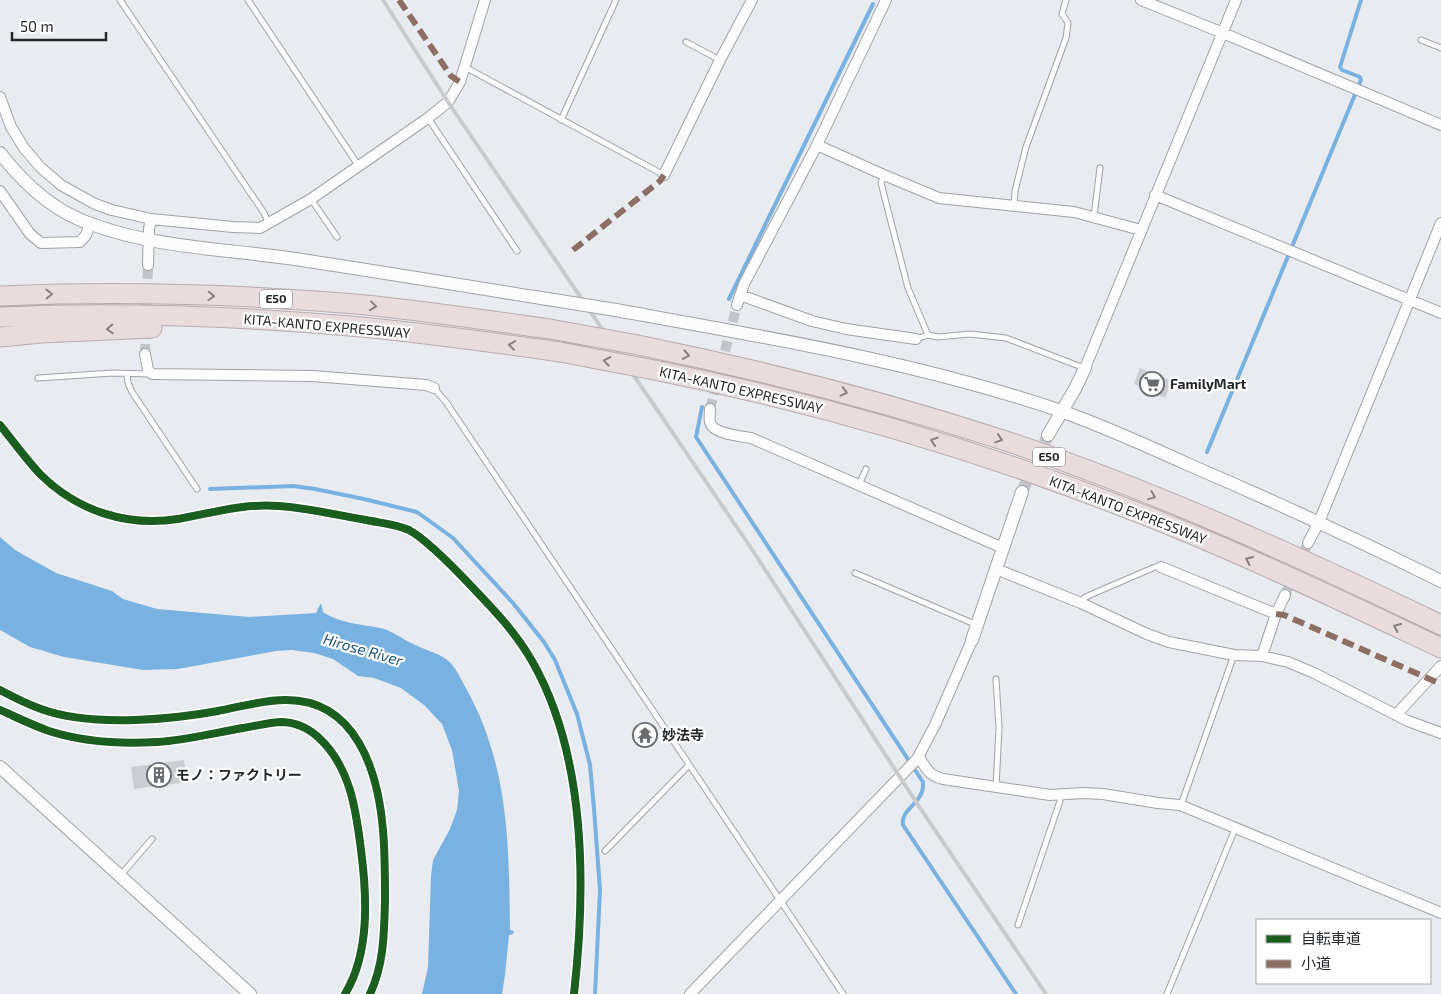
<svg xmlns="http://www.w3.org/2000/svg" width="1441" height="994" font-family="'Exo 2','Noto Sans JP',sans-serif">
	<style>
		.water { fill: #79b2e1 }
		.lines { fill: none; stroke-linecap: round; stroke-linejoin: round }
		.stream { stroke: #79b2e1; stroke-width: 4 }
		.building { fill: #caced2 }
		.minor-tunnel { stroke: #c1c5c9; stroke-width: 10; stroke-dasharray: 10 5; stroke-linecap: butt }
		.tertiary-tunnel { stroke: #c1c5c9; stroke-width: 12; stroke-dasharray: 12 6; stroke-linecap: butt }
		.service-casing { stroke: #a0a3a6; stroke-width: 7 }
		.minor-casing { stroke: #a0a3a6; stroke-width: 12 }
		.tertiary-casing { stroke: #a0a3a6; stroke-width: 14 }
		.motorway-casing { stroke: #b8abae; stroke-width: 21 }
		.service { stroke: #fcfcfd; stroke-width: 5 }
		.minor { stroke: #fcfcfd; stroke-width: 10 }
		.tertiary { stroke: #fcfcfd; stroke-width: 12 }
		.motorway { stroke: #e9dcdd; stroke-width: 19 }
		.rail { stroke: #c9cacc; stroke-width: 4 }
		.tertiary-bridge-casing { stroke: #a0a3a6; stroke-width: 14; stroke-linecap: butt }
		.motorway-bridge-casing { stroke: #b8abae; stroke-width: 21; stroke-linecap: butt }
		.tertiary-bridge { stroke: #fcfcfd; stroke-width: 12 }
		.motorway-bridge { stroke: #e9dcdd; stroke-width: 19 }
		.quiet { stroke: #8d6e63; stroke-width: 6; stroke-dasharray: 12 6; stroke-linecap: butt }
		.cycleway-casing { stroke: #fff; stroke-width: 11 }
		.cycleway { stroke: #1b5e20; stroke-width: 8 }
		.oneway { stroke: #878284 }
		.labels { text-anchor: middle; stroke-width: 4.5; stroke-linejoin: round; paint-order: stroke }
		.shield { fill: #fff; stroke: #66686b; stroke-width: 1 }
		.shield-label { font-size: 12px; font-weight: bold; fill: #25282b }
		.street-label { font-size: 14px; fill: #25282b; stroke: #fff }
		.poi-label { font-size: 14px; font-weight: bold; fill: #25282b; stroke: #fff; text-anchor: start }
		.water-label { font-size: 15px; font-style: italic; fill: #19527d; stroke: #fff }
	</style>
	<rect width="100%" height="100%" fill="#e8ecf1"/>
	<path class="water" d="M0,537L15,550L56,573L112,591L123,599L157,609L249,617L316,613L321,603L323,612C340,624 364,624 384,629C394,632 402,639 411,643C422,649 436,652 446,659C456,666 461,680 467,690C509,767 509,845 510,930L514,931L513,934L509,935L505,975L502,994H422L428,967L431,876L433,860L450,829L457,810L459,791L452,750L442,724L424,705L401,688L374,678L358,676L333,659L314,653L292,650L276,651L178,669L143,670L64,657L30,647L0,630Z"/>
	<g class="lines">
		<path class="stream" d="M729,299L873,4
			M702,407L696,437L923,782C925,804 900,808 903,825L1016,994
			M1207,452L1361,80L1360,77L1342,70L1340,67L1361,0
			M210,489L293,486L315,489L364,499L417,512L453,538L513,603L544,642L555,660L577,714L590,765L594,809L600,890L595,994"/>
	</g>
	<path class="building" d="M1140,368L1172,381L1165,398L1134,384Z
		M648,722L658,735L641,748L631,734Z
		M184,760L187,782L134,789L131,767Z"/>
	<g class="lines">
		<path class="minor-tunnel" d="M145,354L148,265
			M710,409L737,305
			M1285,595L1308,543"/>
		<path class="tertiary-tunnel" d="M1022,492L1048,435"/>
		<defs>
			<path id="service" d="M120,0L264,213L269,224
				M248,0L358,165
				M1421,40L1441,48
				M686,42L720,60
				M465,67L664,175
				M428,118L517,251
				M561,120L616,0
				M884,175L881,183L908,288L928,335L916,339
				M311,199L337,237
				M1014,206L1015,191L1026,147L1066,38L1068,23L1062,14L1066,0
				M1094,216L1100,168
				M928,335L938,337L970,334L1006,338L1084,368
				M127,374L128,383L132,392L197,489
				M38,378L113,373L150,374
				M434,388L446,402L843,994
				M859,485L866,469
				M855,573L977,625
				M1081,603L1084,598L1090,595L1155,567H1161
				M996,788L999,727L996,679
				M1181,805L1234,655
				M605,851L689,765
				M120,876L152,839
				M1018,925L1060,801V795
				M1167,994L1235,829"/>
			<path id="minor" d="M1141,0L1223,33L1441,125
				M0,97L11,127L24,148L40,167L61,185L95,204L112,210L151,219L233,227L260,228L311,199L428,118L448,102L460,82L485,0
				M817,145L884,175L939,198L1074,212L1141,230
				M664,175L720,60L752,0
				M0,191L30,234L41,243L80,242L86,235L90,224
				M1155,195L1441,313
				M148,265L149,229L151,219
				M740,295L812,321L846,329L916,339
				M737,305L744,284L817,145L886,0
				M145,354L148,370L152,374L313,376L426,385L434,388
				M1085,368L1236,0
				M710,409C710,413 709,418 710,422C712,434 741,436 751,438L1003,548
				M1308,543L1319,522L1441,223
				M1161,567L1276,614
				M996,569L1081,603L1147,634L1169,642L1234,655L1262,656L1288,662L1314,673L1408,721L1441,733
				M1262,656L1276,614L1285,595
				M1396,715L1441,666
				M919,757C927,769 928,775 943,779L1050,795L1083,793L1103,794L1158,803L1180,805L1441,913
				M690,994L917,759L935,725L972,640"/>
			<path id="tertiary" d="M0,153C24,184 53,211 91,224C153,247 222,249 288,258C370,270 452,284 535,297
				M616,310C765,337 917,362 1061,411C1106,427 1150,447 1194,467C1278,503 1360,541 1441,581
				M1048,435L1075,389L1085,368
				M972,640L1022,492
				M0,767L250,994"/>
			<path id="motorway" d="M0,296C118,291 237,294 355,304C420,310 485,320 550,329
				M0,317C116,312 233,316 349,326C420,332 490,342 560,352
				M0,337L41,333L152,328
				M638,345C761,370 883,401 1003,440C1153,490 1298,556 1441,625
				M654,370C814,402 973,448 1126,508C1233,549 1337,599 1441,648"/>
		</defs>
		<use href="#service" class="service-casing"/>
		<use href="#minor" class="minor-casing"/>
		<use href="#tertiary" class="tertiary-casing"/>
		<use href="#motorway" class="motorway-casing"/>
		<use href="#service" class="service"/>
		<use href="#minor" class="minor"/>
		<use href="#tertiary" class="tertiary"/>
		<use href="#motorway" class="motorway"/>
		<path class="rail" d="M383,0L448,102L751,548L920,808L1046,994"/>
		<defs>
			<path id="tertiary-bridge" d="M535,297L616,310"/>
			<path id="motorway-bridge" d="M550,329L638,345
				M560,352L654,370"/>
		</defs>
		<use href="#tertiary-bridge" class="tertiary-bridge-casing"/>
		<use href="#motorway-bridge" class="motorway-bridge-casing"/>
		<use href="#tertiary-bridge" class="tertiary-bridge"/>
		<use href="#motorway-bridge" class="motorway-bridge"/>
		<path class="quiet" d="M399,0L451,76L460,82
			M573,250L660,181L664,175
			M1276,614L1284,615L1441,684"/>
		<defs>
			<path id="cycleway" d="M0,425C13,441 26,459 40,474C77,511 127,527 178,519C212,513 245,503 279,506C308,508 337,515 366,520C380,523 396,524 409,530C429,541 458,572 474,589C495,611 516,633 532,661C587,757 586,887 574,994
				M0,690C13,697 27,704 41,709C71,720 104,721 135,720C162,719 191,716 218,711C240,707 262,700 285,700C356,699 378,771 383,830C385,853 385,878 385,901C384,934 384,964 370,994
				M0,710C16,717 32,725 49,731C83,742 121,744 157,742C186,740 214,733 243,728C255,726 267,723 280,722C294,722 308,728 318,737C350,766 356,809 361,850C367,896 370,953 345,994"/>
		</defs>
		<use href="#cycleway" class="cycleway-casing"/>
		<use href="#cycleway" class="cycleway"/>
	</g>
	<defs><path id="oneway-chevron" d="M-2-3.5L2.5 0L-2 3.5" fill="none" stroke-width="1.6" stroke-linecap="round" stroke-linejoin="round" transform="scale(1.25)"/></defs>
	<g class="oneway">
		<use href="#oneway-chevron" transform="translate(49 294) rotate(-1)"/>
		<use href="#oneway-chevron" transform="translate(211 296) rotate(2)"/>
		<use href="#oneway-chevron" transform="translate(373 306) rotate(7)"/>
		<use href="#oneway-chevron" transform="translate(110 329) rotate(177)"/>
		<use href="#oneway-chevron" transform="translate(512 345) rotate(-172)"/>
		<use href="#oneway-chevron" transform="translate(686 355) rotate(11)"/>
		<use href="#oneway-chevron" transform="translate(607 361) rotate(-170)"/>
		<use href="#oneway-chevron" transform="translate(844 392) rotate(14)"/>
		<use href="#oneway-chevron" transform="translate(999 439) rotate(18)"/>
		<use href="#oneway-chevron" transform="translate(934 441) rotate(-162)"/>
		<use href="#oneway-chevron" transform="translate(1152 496) rotate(22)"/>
		<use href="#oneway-chevron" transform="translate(1249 560) rotate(-156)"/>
		<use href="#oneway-chevron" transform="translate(1397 627) rotate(-155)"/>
	</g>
	<defs>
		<symbol id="supermarket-ring" viewBox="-11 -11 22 22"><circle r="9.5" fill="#fff" stroke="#696d70" stroke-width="1.5"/><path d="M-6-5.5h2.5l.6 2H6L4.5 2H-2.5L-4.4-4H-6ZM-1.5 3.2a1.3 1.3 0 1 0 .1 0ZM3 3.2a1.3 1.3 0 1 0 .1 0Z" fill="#696d70"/></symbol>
		<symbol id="temple-ring" viewBox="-11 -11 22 22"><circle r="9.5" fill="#fff" stroke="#696d70" stroke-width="1.5"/><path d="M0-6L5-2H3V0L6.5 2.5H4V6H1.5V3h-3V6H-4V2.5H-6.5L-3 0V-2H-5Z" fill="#696d70"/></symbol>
		<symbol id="building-ring" viewBox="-11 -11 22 22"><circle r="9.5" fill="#fff" stroke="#696d70" stroke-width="1.5"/><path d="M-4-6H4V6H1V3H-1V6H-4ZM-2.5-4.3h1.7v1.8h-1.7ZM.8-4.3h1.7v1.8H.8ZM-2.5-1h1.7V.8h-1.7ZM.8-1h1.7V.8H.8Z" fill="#696d70"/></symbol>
	</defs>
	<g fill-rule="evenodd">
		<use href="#supermarket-ring" x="1138" y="370" width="28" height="28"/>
		<use href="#temple-ring" x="631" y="721" width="28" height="28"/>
		<use href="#building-ring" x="145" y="761" width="28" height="28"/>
	</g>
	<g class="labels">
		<g class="shield">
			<rect x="260" y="289.5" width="32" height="19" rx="4"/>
			<rect x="1033" y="447.5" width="32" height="19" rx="4"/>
		</g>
		<g class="shield-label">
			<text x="276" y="303">E50</text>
			<text x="1049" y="461">E50</text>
		</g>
		<g class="street-label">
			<text transform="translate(327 326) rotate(5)" y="5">KITA-KANTO EXPRESSWAY</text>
			<text transform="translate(741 390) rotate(13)" y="5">KITA-KANTO EXPRESSWAY</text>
			<text transform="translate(1128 510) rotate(21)" y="5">KITA-KANTO EXPRESSWAY</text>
		</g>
		<g class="poi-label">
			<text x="1170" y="389">FamilyMart</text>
			<text x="662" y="740">妙法寺</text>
			<text x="176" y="780">モノ：ファクトリー</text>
		</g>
		<g class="water-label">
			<text transform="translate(363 650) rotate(16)" y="5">Hirose River</text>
		</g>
	</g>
	<rect x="1256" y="919" width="175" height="65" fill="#ffffff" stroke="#a8a9aa"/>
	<rect x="1266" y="935" width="25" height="8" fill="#1b5e20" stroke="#a8a9aa"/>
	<text x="1301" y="944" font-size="15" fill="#25282b">自転車道</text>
	<rect x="1266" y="960" width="25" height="8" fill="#8d6e63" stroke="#a8a9aa"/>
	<text x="1301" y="969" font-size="15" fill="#25282b">小道</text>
	<path d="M12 32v8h94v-8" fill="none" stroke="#25282b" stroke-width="2.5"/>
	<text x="20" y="32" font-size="15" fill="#25282b" stroke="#ffffff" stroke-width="4" paint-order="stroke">50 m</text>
</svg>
